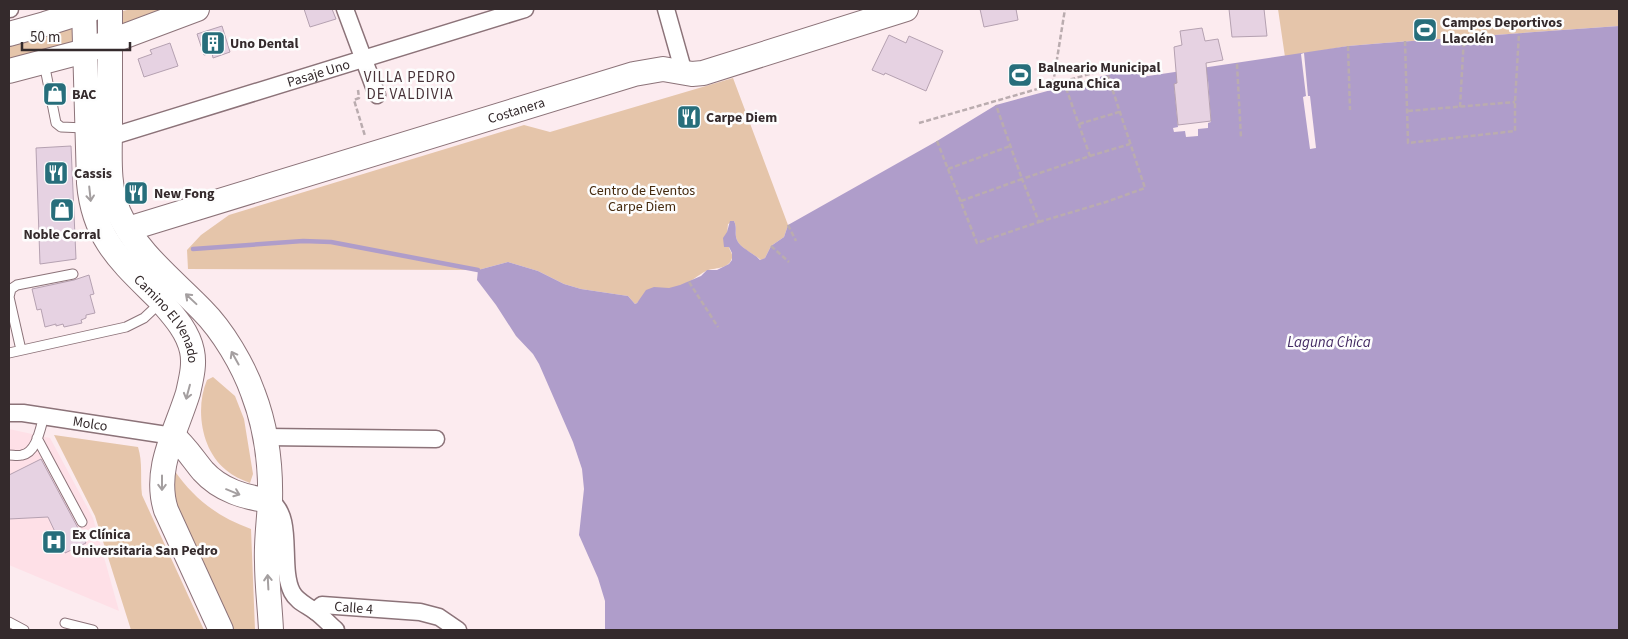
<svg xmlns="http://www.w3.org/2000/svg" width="1628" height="639" font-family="'Source Sans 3',sans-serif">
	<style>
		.built { fill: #fee0e7 }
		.green { fill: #e5c5aa }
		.water { fill: #af9dca }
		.pier { fill: #fcebef }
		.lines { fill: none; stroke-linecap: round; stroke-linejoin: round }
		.stream { stroke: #af9dca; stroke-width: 4.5 }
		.building { fill: #e6d2e2; stroke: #b5a1b1 }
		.lane-casing { stroke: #8c7379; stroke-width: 11 }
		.street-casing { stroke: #8c7379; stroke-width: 19 }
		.secondary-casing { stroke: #8c7379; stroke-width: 26 }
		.path { stroke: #baacaf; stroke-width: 2.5; stroke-dasharray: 5 2.5; stroke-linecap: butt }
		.lane { stroke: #fff; stroke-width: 9 }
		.street { stroke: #fff; stroke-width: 16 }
		.secondary { stroke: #fff; stroke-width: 24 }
		.oneway { stroke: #a49fa0 }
		.labels { text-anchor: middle; stroke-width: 5; stroke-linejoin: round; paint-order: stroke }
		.poi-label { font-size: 14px; font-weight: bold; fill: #342a2c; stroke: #fdfdfd; text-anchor: start }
		.street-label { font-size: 14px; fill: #342a2c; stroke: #fdfdfd }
		.park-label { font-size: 14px; fill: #452a0e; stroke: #fdfdfd }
		.neighbourhood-label { font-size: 15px; letter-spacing: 1px; fill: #483238; stroke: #fdfdfd }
		.water-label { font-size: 15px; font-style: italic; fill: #442b63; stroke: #fdfdfd }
	</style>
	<rect width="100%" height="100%" fill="#fcebef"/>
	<path class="built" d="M9,429L50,438L93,518L119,611L9,565Z"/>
	<path class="green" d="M131,9H176L9,66V40Z
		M1278,9H1619V26L1384,43L1348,46L1285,57Z
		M733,78L788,225L784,237L771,246L765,258L761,260C753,253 738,248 736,237C735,231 737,227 734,221L728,224C727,232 727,240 729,247C730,252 733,253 732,258C729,270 714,267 706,271C697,276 692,281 682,285C666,291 649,289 637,303L635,304L628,296L581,289L564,284L538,271L508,262L478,270L188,269L187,250L201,235L229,215L524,125L550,132Z
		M213,377L235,396L244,419L253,474L250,483C242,480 233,476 226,470C201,450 195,408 207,380Z
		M54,435L138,447C143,463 140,478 142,495L204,630H131L95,516Z
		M174,470C194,499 218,517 251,529L255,630H233L171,493Z"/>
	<path class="water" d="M1619,26V630H605V601L598,578L579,535L584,489L582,469L573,442L539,364L533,354L516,336L496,305L477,280L478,270L508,262L538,271L564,284L581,289L628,296L635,304L637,303L646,290L654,287L669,288L680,285L701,276L707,270H717L729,264L732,260V253L729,247H724L723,238L727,232L730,221H734C737,227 735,231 736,237C738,248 753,252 760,260L765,258L771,246L784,237L788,225L937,141L996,105L1125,70L1148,76L1348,46L1384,43Z"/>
	<path class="pier" d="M1304,53L1308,96H1310L1316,148L1310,149L1303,97L1306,96L1301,54Z
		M1208,80L1211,122L1208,123V128L1198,129V136L1186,137L1185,131L1174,132L1173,128L1178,127L1174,84Z"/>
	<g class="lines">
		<path class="stream" d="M193,249L303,241L331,242L478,270"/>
	</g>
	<path class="building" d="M304,9H332L336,19L310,27Z
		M980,9H1016L1018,20L984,27Z
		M1229,9H1264L1267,36L1232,37Z
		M222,26L230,52L213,58L212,53L204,55L197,34Z
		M1202,28L1205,41L1218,39L1223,60L1206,63L1211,121L1178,125L1174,84L1177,83L1174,47L1182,45L1180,31Z
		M889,35L906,43L909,36L943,51L926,91L885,73L884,75L872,70Z
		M170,43L178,66L144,77L138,59L152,54L150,50Z
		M71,146L76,259L40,264L36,148Z
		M89,275L94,294L90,295L95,313L86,315V318L81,320L82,323L64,327L63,324L56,326V324L45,327L41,309L37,310L32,289L74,280Z
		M41,459L86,543L65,553L48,517L9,519V475Z"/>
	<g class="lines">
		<defs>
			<path id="lane" d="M44,63L56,123L61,127L85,128
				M21,350L9,297L11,289L17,285L73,274
				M9,353L126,327L144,318L161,302
				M37,438L82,522
				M9,455C13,455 18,456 22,455C37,452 40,429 44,416
				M9,622L24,630
				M65,623L93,630"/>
			<g id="street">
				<path d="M9,9H10"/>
				<path d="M345,9L377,95"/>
				<path d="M666,9L684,73"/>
				<path id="s1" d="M110,137L525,9"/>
				<path id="s2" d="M9,413H23L173,436"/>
				<path d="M265,437L436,439"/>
				<path d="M270,501C295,516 279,567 292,592C297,602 307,605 316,612C323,617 329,624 336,630"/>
				<path id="s3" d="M315,611L322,605L420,612L439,617L458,630"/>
			</g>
			<g id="secondary">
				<path id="s4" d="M84,9L89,183C94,240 122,262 160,300C173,315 188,331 192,351C195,365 191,379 188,393C176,432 153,469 166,510L221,630"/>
				<path d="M110,9C110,48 110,87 110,126C110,154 107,187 119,213C136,252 173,280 202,310C223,331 243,365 253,393C266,427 271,466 270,502C269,522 266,542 267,562C267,585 270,608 271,630"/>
				<path d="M9,34L45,24L92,9"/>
				<path d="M9,71L85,51L197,9"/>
				<path id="s5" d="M128,229L634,74L663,69L692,74L703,73L906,9"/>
				<path d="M173,436C185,446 193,459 203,471C221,491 245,497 270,501"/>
			</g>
		</defs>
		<use href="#lane" class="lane-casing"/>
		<use href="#street" class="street-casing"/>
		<use href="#secondary" class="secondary-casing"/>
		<path class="path" d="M1405,41L1408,143L1515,131V102L1519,33
			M1348,46L1350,110
			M1237,64L1241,138
			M1053,84L1065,9
			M358,90L359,98L354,100L365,136
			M1460,107L1464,36
			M1408,111L1515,102
			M919,123L1121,65
			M1079,124L1119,112
			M937,141L977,243L1039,222L1022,179L1090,156L1065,85
			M1090,156L1130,144
			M948,169L1010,146
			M961,201L1022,179L996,105
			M1039,222L1106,202L1145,188L1107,73
			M788,225L796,241
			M771,246L789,262
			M689,282L718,327"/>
		<use href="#lane" class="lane"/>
		<use href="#street" class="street"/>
		<use href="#secondary" class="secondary"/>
	</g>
	<defs><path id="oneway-shaft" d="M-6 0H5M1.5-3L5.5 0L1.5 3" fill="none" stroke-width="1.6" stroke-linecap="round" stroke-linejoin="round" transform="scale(1.25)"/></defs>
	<g class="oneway">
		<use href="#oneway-shaft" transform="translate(90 194) rotate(84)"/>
		<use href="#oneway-shaft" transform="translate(191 299) rotate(-137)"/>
		<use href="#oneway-shaft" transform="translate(235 358) rotate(-119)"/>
		<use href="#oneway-shaft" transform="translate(188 392) rotate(105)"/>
		<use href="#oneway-shaft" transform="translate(162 483) rotate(90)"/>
		<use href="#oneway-shaft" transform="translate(233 492) rotate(22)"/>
		<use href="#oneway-shaft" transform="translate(268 582) rotate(-93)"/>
	</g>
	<defs>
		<symbol id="stadium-square" viewBox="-11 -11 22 22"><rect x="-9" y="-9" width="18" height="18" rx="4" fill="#276e7b" stroke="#fdfdfd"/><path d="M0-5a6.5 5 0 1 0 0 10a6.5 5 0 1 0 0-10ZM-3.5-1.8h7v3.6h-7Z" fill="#fff"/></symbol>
		<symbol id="building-square" viewBox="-11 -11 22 22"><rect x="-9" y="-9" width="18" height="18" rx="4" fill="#276e7b" stroke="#fdfdfd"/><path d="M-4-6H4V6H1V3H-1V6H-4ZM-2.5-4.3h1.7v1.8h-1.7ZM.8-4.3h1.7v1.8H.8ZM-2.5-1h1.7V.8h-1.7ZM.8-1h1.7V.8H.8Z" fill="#fff"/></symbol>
		<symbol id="shop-square" viewBox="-11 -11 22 22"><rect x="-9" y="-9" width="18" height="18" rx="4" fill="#276e7b" stroke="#fdfdfd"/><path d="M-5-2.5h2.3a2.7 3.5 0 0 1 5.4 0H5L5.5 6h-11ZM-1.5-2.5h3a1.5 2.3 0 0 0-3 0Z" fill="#fff"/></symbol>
		<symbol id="restaurant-square" viewBox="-11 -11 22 22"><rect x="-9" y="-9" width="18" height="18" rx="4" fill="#276e7b" stroke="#fdfdfd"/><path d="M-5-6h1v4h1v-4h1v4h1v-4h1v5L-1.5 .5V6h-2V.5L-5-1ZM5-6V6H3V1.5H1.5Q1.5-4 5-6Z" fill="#fff"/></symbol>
		<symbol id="hospital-square" viewBox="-11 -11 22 22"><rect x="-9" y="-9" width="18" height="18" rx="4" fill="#276e7b" stroke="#fdfdfd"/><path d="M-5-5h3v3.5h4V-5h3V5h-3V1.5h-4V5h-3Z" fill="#fff"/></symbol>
	</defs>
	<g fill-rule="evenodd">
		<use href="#stadium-square" x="1411" y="16" width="28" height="28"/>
		<use href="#building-square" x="199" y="29" width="28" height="28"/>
		<use href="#stadium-square" x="1006" y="61" width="28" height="28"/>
		<use href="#shop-square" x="41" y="80" width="28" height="28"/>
		<use href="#restaurant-square" x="675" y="103" width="28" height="28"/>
		<use href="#restaurant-square" x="42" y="159" width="28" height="28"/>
		<use href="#restaurant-square" x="122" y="179" width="28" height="28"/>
		<use href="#shop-square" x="48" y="196" width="28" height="28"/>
		<use href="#hospital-square" x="40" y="528" width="28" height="28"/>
	</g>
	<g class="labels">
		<g class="poi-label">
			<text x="1442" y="27">Campos Deportivos<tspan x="1442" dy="16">Llacolén</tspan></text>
			<text x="230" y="48">Uno Dental</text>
			<text x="1038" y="72">Balneario Municipal<tspan x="1038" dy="16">Laguna Chica</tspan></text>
			<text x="72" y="99">BAC</text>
			<text x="706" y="122">Carpe Diem</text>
			<text x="74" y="178">Cassis</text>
			<text x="154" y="198">New Fong</text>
			<text x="62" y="239" text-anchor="middle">Noble Corral</text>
			<text x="72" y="539">Ex Clínica<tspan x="72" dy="16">Universitaria San Pedro</tspan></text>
		</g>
		<g class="street-label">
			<text dy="5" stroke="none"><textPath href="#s1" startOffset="218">Pasaje Uno</textPath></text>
			<text dy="5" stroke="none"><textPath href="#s5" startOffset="406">Costanera</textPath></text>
			<text dy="5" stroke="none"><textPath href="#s4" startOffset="335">Camino El Venado</textPath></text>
			<text dy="5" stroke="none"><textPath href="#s2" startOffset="82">Molco</textPath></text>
			<text dy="5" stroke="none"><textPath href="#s3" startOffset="41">Calle 4</textPath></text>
		</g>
		<g class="park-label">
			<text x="642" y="195">Centro de Eventos<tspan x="642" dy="16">Carpe Diem</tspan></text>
		</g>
		<g class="neighbourhood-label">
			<text x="410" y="82">VILLA PEDRO<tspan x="410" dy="17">DE VALDIVIA</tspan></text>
		</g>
		<g class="water-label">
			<text x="1329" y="347">Laguna Chica</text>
		</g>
	</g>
	<rect width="1628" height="639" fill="none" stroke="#342a2c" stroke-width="20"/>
	<path d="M22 42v8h108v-8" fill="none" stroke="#342a2c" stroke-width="2.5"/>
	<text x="30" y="42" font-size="15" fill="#342a2c" stroke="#fdfdfd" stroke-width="4" paint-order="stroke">50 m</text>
</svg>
